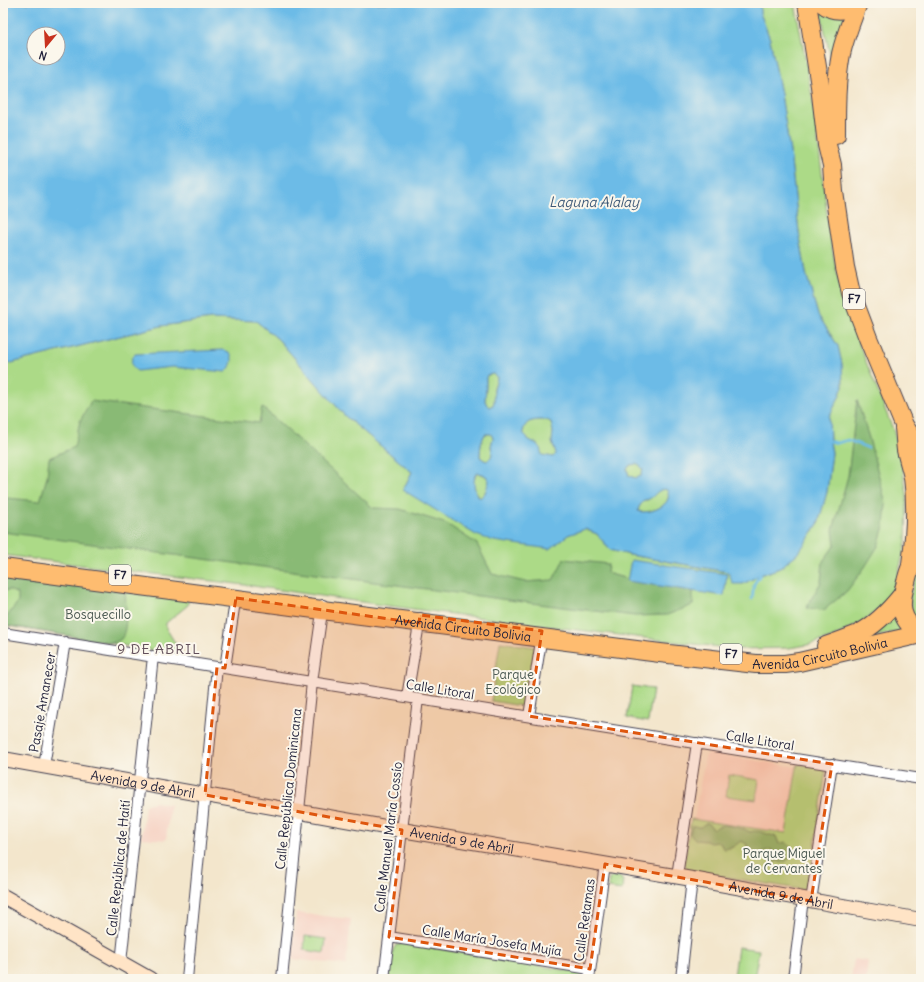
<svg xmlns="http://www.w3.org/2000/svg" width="924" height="982" font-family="Delius,sans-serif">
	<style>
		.built { fill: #f6d2c3 }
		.green { fill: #acda87; stroke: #677e61 }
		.forest { fill: #89ba74; stroke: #566e58 }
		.water { fill: #6cbbe7; stroke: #476e91; fill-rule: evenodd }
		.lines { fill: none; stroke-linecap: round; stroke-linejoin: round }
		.stream { stroke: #6cbbe7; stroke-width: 2.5 }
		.street-casing { stroke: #413f51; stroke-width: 12 }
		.secondary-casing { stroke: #413f51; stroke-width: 16 }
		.highway-casing { stroke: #413f51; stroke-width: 20 }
		.street { stroke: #fff; stroke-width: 10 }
		.secondary { stroke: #ffe4c6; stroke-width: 14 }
		.highway { stroke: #febc70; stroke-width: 18 }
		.marked { fill: #de560e; fill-opacity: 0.2; stroke: #de560e; stroke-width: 3; stroke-dasharray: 8 5; stroke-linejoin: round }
		.labels { text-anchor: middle; stroke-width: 4; stroke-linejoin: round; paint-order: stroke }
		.shield { fill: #fbf7ec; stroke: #636270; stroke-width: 1 }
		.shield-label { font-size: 12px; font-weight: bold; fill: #22223b }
		.park-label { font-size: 13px; fill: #4b5952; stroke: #fbf7ec }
		.street-label { font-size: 13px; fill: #22223b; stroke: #fbf7ec }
		.water-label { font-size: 14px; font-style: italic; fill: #3c5877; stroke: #fbf7ec }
		.neighbourhood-label { font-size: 14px; letter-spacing: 1px; fill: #624f5a; stroke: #fbf7ec }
	</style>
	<rect width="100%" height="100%" fill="#fbf7ec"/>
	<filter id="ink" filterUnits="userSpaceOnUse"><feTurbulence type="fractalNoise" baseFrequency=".025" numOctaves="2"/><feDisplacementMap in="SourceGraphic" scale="8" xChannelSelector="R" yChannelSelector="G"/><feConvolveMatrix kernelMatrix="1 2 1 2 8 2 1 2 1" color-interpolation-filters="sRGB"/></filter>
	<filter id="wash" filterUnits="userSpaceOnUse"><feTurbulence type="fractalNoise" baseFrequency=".012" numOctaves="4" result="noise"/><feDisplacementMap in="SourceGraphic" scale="16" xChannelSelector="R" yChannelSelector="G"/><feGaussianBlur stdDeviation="0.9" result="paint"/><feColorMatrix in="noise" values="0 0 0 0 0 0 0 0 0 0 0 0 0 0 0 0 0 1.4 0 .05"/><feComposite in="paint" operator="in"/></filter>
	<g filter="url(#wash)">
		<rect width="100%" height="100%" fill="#f3e6cc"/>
		<path class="built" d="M711,753L797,767L786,834L694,819L705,757L707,754Z
			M154,802L170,805L166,840L141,838L145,805Z
			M296,913L351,919L346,965L291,959Z
			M854,959L868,961L866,979H851Z"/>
		<path class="green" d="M760,3H795L813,102L830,237L838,279L844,303L855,334L894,432L903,470L907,494L906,542L896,583L888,598L883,605L864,621L831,638L807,645L789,648L736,649L578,630L382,605L253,586L89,566L3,555V365L161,326L211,319L256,321L278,339L345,416L412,472L403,490L523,544L550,549L568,535L584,529L597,534L610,550L630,555L728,572L743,584L760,575L780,568L799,552L818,524L827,492L832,453L830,442L829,417L839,397L843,386L842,364L838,346L818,315L806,273L799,232L790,152L781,94L770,39L760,13Z
			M820,9L845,15L832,64Z
			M494,374L497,377C497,381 495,383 494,387C493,393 496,399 493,405L489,407L487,405L485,401L486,387V377L487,375Z
			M538,420H547L551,422L553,432L552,442L556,454L553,457L542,455C540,451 538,445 534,443C528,438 526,440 523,431C526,422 529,421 538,420Z
			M485,434H491L493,438L491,446L492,453L491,458L487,461L484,460L480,457C480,449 481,441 485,434Z
			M636,464L641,466L643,469L641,476L636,478L629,476L627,469L630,465Z
			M478,473C494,476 489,489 480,498C475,492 470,479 478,473Z
			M664,489L667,490C675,505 649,515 638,511L639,507L644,500H648C653,495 657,490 664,489Z
			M921,565V624L912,616L910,596L919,567Z
			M3,576L188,600V605L166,623V628L180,651L179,655L3,625Z
			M895,614L904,630L864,639Z
			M500,642L535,647L527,707L491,701Z
			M632,686L653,689L648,722L627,718Z
			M798,764L824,768L826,770L809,887L807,890H804L689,871L684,864L691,819L786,833L797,767Z
			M729,775L759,780L756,800L726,796Z
			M617,876L621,878L623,881L622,890L608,888L609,879L612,877Z
			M305,936L326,939L324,953L304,950Z
			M404,943L576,972L582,975L583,979H389L393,950L396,945Z
			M738,947L759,950L754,979H747L734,977Z"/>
		<path class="forest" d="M857,400L869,438L886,504L884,526L878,546L865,567L847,591L824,610L806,608L821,582L823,561L835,545L833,530L848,476Z
			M91,401L259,423L262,407L373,508L400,509L447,524L477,544L492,574L525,582L553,580L564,559L608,564L607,573L624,578L693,591V605L667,615L635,616L523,602L3,532V508H6V498L40,501L47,477L49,458L74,447L80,421Z
			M3,576L125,591C126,602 128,631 121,639C119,641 115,642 112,643L3,625V622L18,602V594L9,590L3,591Z
			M707,823L714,829L719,826L724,825L744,829L750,832C759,829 767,835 776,836L779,844L785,842C797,849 793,859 782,863L778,861L767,867C773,862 776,860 774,852L770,849C763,852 755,857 748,854L746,850L747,844L741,841L733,847L725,849L722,847L720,842L710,843L706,841L696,840L690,834L692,826C695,825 698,828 701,827L704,824Z"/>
		<path class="water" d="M3,3H760V13L770,39L781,94L790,152L799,232L806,273L818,315L838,346L842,364L843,386L839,397L829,417L830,442L832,453L827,492L818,524L799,552L780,568L760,575L743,584H733L728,572L630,555L610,550L597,534L585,529L568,535L550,549L494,541L476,535L403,490L412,472L345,416L278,339L256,321L211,319L161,326L3,365ZM34,34H58V58H34ZM493,374L497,377C497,383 493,388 494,395C494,399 495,401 493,405L489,407L487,405L485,401L486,387V378L487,375ZM538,420H547L551,422L553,432L552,442L556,454L553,457L542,455C541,453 541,450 540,448C535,439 527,444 523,431C526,422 529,421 538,420ZM485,434H491L493,438L491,446L492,453L491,457L487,461L484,460L480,457C480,449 481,441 485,434ZM636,464L640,466L643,469L641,476L636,478L629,476L627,469L630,465ZM478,473L483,474L487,477L489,481L485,493L480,498C474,493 473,483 475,475ZM664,489L667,490C675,505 649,515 638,511L639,507L644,500C654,500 654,491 664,489Z
			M222,350C223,350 229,352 229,352C235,357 231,368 226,372L172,367L137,371C130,366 130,361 135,354Z
			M631,560L727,574L724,596L627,581Z"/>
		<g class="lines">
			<path class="stream" d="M829,441L837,443L848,440L868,448
				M752,599L754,584L760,575L758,571"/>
		</g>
	</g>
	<g filter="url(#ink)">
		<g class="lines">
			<defs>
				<path id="street" d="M3,633L921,779
					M225,668L236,595
					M407,697L420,618
					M529,716L542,635
					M44,766L65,642
					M677,876L697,743
					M811,901L832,764
					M389,937L590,969
					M121,963L153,656
					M187,979L217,667
					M282,979L312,682L323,605
					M384,979L402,830L418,699
					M589,979L605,864
					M681,979L692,879
					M793,979L803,899"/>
				<g id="secondary">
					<path id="s1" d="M3,759L402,830L692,879L921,920"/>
					<path d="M3,896L150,979"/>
				</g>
				<g id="highway">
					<path d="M807,3L820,86L827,145L832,165L834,192L845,267L851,293L868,338L904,425L921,452"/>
					<path d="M822,3C833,12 846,12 856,3"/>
					<path d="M836,135C836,108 836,80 841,54C845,36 852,20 858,3"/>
					<path d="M904,428C905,435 905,443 906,450C908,459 911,468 913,477C917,506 915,536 911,564"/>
					<path d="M919,557C910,565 909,570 906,582C899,605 899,620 921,634"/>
					<path id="s2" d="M3,568L322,610L660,653L756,664H785L799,662L921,634"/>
					<path d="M826,646C837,642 848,638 858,634C876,625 890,610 902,595"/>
				</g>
			</defs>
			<use href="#street" class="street-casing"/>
			<use href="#secondary" class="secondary-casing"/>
			<use href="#highway" class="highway-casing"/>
			<use href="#street" class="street"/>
			<use href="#secondary" class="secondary"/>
			<use href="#highway" class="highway"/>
		</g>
	</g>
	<path class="marked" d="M236,598L419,623L420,615L542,631L529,716L832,764L811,901L605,864L590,969L389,937L402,830L205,795L217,667L225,668Z"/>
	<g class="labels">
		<g class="shield">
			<rect x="843" y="289" width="22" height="20" rx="3"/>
			<rect x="109" y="565" width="22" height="20" rx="3"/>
			<rect x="720" y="644" width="22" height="20" rx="3"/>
		</g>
		<g class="shield-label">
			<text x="854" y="303">F7</text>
			<text x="120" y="579">F7</text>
			<text x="731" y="658">F7</text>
		</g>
		<g class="park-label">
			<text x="98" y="619">Bosquecillo</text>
			<text x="513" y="679">Parque<tspan x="513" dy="15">Ecológico</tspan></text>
			<text x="784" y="858">Parque Miguel<tspan x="784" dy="15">de Cervantes</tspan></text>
		</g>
		<g class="street-label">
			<text dy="5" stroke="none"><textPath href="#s2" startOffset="464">Avenida Circuito Bolivia</textPath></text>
			<text dy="5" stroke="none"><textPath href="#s2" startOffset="824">Avenida Circuito Bolivia</textPath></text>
			<text transform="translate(440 689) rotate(9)" y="5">Calle Litoral</text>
			<text transform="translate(42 702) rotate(-80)" y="5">Pasaje Amanecer</text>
			<text transform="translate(760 740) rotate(9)" y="5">Calle Litoral</text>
			<text dy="5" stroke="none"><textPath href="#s1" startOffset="142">Avenida 9 de Abril</textPath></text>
			<text transform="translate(288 789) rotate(-84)" y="5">Calle República Dominicana</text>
			<text transform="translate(388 837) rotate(-83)" y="5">Calle Manuel María Cossío</text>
			<text dy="5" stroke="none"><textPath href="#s1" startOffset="466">Avenida 9 de Abril</textPath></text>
			<text transform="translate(118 868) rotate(-84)" y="5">Calle República de Haití</text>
			<text dy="5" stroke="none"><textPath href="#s1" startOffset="790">Avenida 9 de Abril</textPath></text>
			<text transform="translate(584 920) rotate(-82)" y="5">Calle Retamas</text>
			<text transform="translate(492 940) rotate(9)" y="5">Calle María Josefa Mujía</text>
		</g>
		<g class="water-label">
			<text x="594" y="207">Laguna Alalay</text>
		</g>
		<g class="neighbourhood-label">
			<text x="159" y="654">9 DE ABRIL</text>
		</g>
	</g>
	<rect width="924" height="982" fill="none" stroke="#fbf7ec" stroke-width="16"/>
	<g transform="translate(46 46) rotate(198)"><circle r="19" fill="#fbf7ec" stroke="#a4a2a5"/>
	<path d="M0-3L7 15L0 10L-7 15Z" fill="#c8321e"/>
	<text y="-6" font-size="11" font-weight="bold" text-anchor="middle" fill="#22223b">N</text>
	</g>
</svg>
